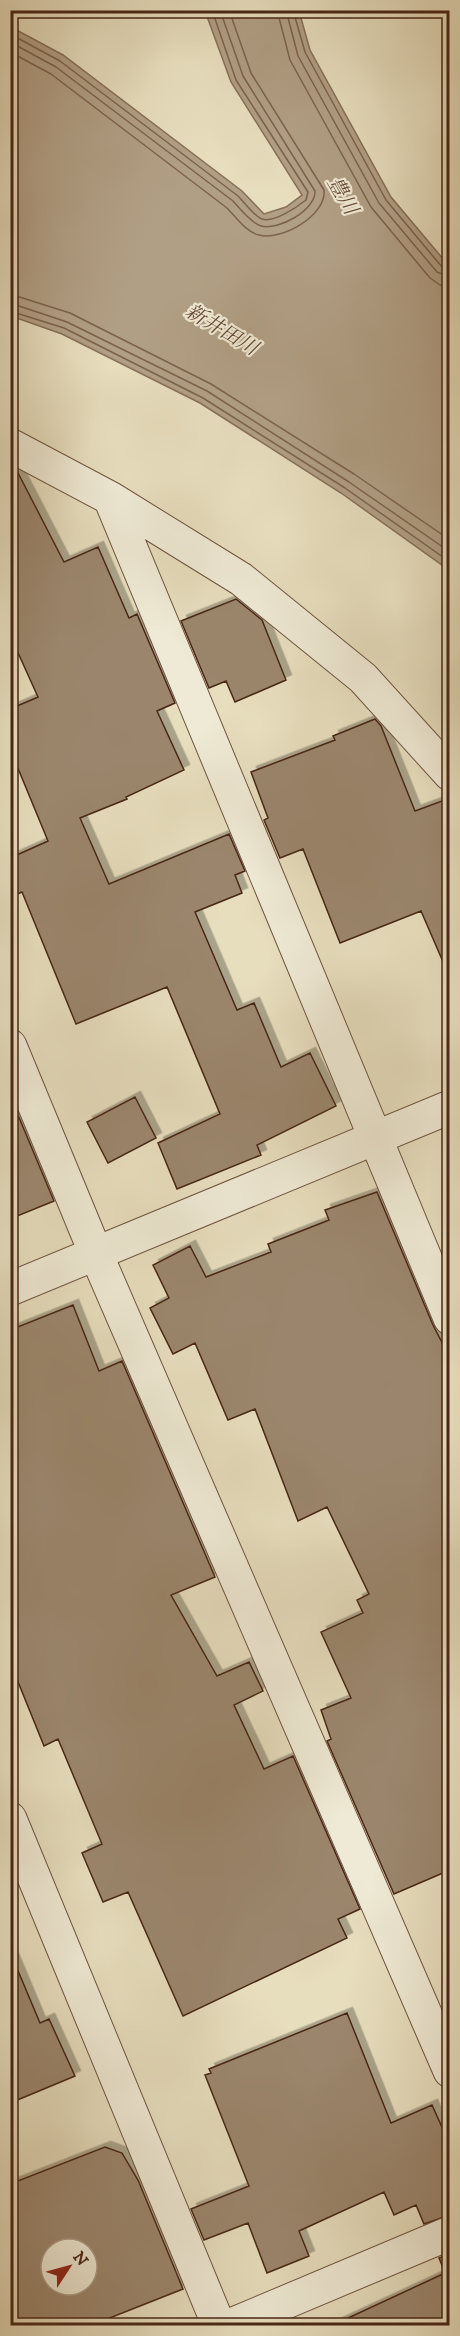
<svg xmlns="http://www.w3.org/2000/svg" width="460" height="2336" font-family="'IM FELL DW Pica','Noto Serif JP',serif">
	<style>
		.water { fill: #b19f85; stroke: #876f59; stroke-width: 1.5 }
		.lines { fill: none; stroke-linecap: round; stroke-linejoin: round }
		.shore { stroke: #7c624e; stroke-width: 1.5 }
		.building { fill: #9b866d; stroke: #482616; stroke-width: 1.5; fill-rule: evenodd; filter: url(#shadow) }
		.minor-casing { stroke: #705440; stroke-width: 35 }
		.minor { stroke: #efead5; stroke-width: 33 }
		.labels { text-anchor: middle; stroke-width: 4.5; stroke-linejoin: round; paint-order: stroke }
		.water-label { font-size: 20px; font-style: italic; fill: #684a37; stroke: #efead5 }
	</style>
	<defs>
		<filter id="shadow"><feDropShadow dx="5.5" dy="-5.5" stdDeviation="0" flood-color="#0004"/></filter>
	</defs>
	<rect width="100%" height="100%" fill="#e7debe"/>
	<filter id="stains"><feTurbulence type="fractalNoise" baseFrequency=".00333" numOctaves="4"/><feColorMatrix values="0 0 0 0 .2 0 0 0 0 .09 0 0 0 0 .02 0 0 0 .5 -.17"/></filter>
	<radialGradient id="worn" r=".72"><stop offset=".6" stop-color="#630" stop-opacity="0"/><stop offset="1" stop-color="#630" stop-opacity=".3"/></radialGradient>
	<path class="water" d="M205,11H299L310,50L391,197L449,266V570L341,493L200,403L62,334L11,316V27L63,55L242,191L264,214L286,207L302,195L231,82Z"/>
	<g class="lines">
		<path class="shore" d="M277,10L290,60L371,207L430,278L440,285L450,286
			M286,10L298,56L379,203L437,272L450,277
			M293,10L305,52L386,200L442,267L450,270
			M10,34L60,61L238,196C244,202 254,216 262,219C274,223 297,207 306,200L308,192L236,80L212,10
			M10,42L56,67L233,201C240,209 251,223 261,226C278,231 316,210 315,191L243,76L220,10
			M10,52L51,74L227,208C236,217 246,232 259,235C282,241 327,215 324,190L251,73L229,10
			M10,294L70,313L211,384L354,474L450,540
			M10,303L67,322L207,391L349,482L450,552
			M10,311L64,328L203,398L345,488L450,562"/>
	</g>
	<path class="building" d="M10,466L16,469L64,562L98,547L129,618L137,614L175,703L157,711L184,770L126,797L127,799L80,818L109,884L229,834L245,871L235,875L242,893L195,912L237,1010L254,1003L281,1067L310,1053L336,1106L257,1145L261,1155L177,1189L158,1143L220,1114L167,987L76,1024L22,892L10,897V858L48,841L10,749V709L38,697L10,635Z
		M236,599L262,620L286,680L235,702L226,681L209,688L181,621Z
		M375,719L381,726L415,811L450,798V978L421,911L340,943L303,849L280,858L264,820L268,818L251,772L335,740L333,736Z
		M10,1096L54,1201L10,1219Z
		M135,1097L156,1138L108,1163L87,1122Z
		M377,1192L433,1325L450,1358V1870L394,1894L327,1741L331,1739L321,1710L351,1698L321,1632L363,1613L357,1600L369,1594L327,1507L298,1521L255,1409L228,1420L195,1343L173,1354L150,1308L169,1298L153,1265L190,1246L206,1277L271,1252L268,1244L329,1220L325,1210Z
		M73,1305L99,1371L122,1361L215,1577L171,1595L217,1676L249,1662L263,1691L234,1705L264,1769L293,1756L360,1909L338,1919L347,1938L183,2016L128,1892L103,1902L82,1853L102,1844L58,1739L44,1746L10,1662V1330Z
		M11,1954L40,2023L49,2019L75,2076L10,2103Z
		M347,2013L391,2123L432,2105L450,2145V2215L424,2224L416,2205L394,2215L384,2192L299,2231L309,2256L267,2273L248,2223L204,2240L191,2209L249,2186L205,2075L211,2073L209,2069Z
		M105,2147L122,2153L138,2180L183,2289L92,2325H10V2184ZM51,2249H87V2285H51Z
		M450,2254V2325H333L445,2273L439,2258Z"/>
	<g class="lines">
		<defs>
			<path id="minor" d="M10,445L110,498L241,579L363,678L450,774
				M110,498L450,1318
				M10,1046L96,1254L450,2071
				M10,1289L450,1107
				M10,1819L219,2326
				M229,2326L450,2233"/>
		</defs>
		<use href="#minor" class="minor-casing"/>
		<use href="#minor" class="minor"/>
	</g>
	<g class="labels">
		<g class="water-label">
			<text transform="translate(343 195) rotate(60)" y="7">豊川</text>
			<text transform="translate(222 329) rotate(31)" y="7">新井田川</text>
		</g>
	</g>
	<rect width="460" height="2336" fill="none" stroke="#e7debe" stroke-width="36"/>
	<rect x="12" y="12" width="436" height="2312" fill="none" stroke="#482616" stroke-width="3"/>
	<rect x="18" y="18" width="424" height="2300" fill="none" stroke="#482616" stroke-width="1.5"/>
	<g transform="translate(69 2267) rotate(54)"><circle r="28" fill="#efead5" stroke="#ac9c89" stroke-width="1.5"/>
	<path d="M0-4.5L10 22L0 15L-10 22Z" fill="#8f2418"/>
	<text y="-9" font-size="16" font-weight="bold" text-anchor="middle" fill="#482616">N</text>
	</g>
	<rect width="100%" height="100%" filter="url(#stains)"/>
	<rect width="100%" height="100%" fill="url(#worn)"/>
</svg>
